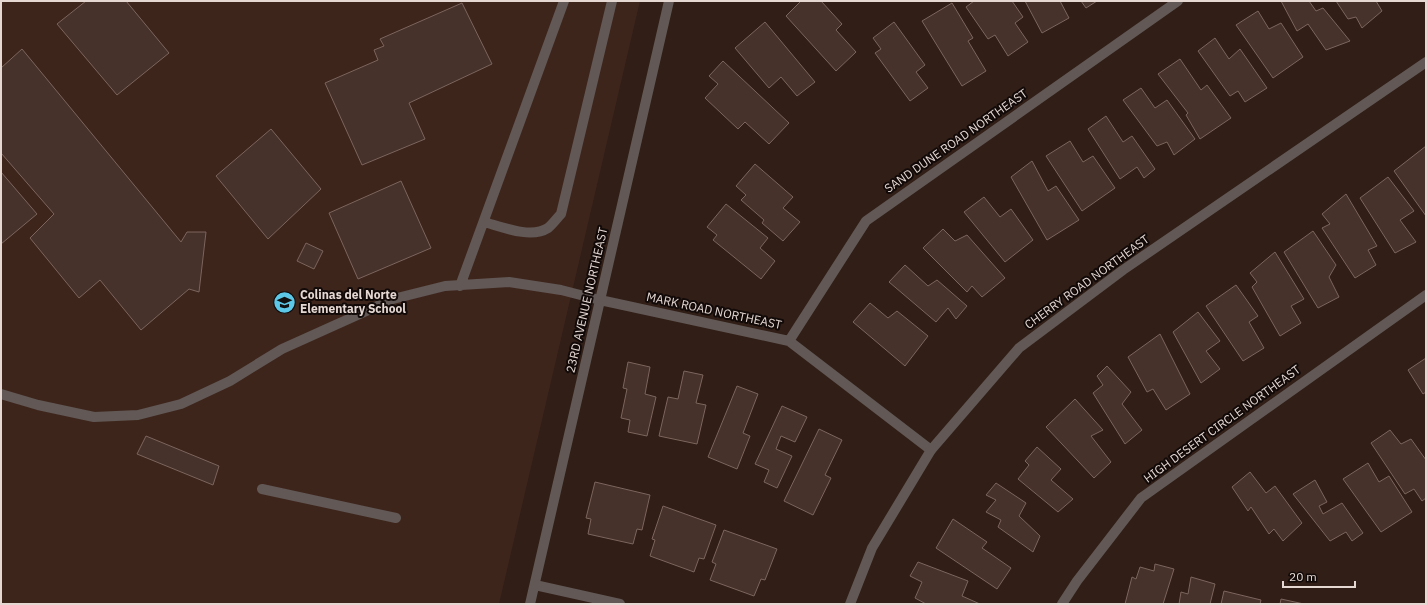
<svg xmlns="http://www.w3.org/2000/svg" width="1427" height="605" font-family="'IBM Plex Sans',sans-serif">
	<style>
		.built { fill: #3d251c }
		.building { fill: #46322b; stroke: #7c655d }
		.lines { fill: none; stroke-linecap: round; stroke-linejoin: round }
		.service { stroke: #625855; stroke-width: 10 }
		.minor { stroke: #625855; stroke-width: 10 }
		.tertiary { stroke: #625855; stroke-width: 10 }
		.labels { text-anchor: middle; stroke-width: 4; stroke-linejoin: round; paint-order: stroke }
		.street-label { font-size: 12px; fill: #e5d8d3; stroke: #120a08 }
		.poi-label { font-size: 12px; font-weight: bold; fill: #e5d8d3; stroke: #120a08; text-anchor: start }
	</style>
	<rect width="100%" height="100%" fill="#301e17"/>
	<path class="built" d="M1,1H640L499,604H1Z"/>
	<path class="building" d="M86,1H126L169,53L117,95L57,24Z
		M801,1H821L842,24L836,30L856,52L836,71L786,16Z
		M974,1H1012L1023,17L1015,23L1028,42L1008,56L995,35L988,39L966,7Z
		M1025,1H1060L1069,18L1042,33Z
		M1081,1H1097L1086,8Z
		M1281,1H1309L1316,11L1323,8L1350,41L1326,50L1308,24L1297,31Z
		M1336,1H1376L1382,11L1362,28L1356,17L1348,19Z
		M462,3L492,64L409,103L425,139L362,165L325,83L378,60L374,50L384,46L380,39Z
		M952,3L973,38L968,41L986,71L962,86L922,21Z
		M1258,11L1269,29L1281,23L1303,57L1273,78L1236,25Z
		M765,22L815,82L797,96L781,77L769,88L735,48Z
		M894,22L925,65L916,72L928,88L910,101L875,53L881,49L873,38Z
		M1215,38L1229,59L1240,49L1267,88L1245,102L1238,91L1230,96L1198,51Z
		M22,49L181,242L187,232H206L199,292L189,289L141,330L100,280L79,298L30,238L54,214L1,153V68Z
		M1180,59L1201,90L1207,85L1231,118L1200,139L1186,115L1188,113L1158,74Z
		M723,61L789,123L769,144L745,122L738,129L705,98L718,84L709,76Z
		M1141,88L1155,108L1167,100L1195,139L1174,155L1167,142L1157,146L1123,100Z
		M1106,116L1123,142L1132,136L1155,169L1144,178L1137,167L1120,179L1088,129Z
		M271,129L321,189L268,239L216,176Z
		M1070,141L1083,162L1093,156L1115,188L1082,211L1046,156Z
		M1426,146V216L1394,171Z
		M1032,161L1048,191L1056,186L1079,220L1047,240L1011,177Z
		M755,164L793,197L783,208L800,222L783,241L762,223L764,220L741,200L746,195L736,186Z
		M1,172L37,214L1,244Z
		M1388,177L1414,211L1400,220L1416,242L1395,253L1360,198Z
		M401,181L431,248L358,279L329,213Z
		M1346,194L1377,246L1368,250L1376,265L1355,278L1322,228L1330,224L1322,214Z
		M984,197L1000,217L1011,209L1033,240L1005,262L964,212Z
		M726,204L768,238L760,248L775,261L761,279L713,240L717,235L707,227Z
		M943,229L955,241L967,235L1005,278L982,297L972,286L967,292L923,248Z
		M1313,231L1336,265L1329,277L1339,297L1318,308L1284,252Z
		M306,243L323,251L314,269L297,261Z
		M1275,252L1304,299L1291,306L1301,323L1280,336L1252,287L1257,282L1250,273Z
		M905,265L928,286L937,280L967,306L956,319L948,308L936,322L889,282Z
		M1236,285L1258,316L1249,322L1264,348L1243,361L1206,306Z
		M870,303L888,318L897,311L928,336L905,366L853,322Z
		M1198,312L1220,341L1206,351L1220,369L1201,383L1173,332Z
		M1160,334L1190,394L1166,410L1153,389L1147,392L1128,357Z
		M1426,358V392L1423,394L1408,370Z
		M628,362L650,367L645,394L656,397L647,436L628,432L630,420L621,418L627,389L623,388Z
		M1107,366L1131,392L1122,404L1142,430L1125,444L1093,393L1103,385L1097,376Z
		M684,371L703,375L696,403L706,405L697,444L659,436L668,397L678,399Z
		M737,386L758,394L743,433L750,436L737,469L708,457Z
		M1075,399L1103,430L1091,436L1111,462L1094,478L1046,427Z
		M782,406L807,417L795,442L781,436L776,449L792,456L777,488L764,482L769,470L755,464Z
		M819,429L842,440L825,475L831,478L813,515L784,501Z
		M1390,430L1401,444L1411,439L1426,460V498L1422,501L1414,489L1405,494L1371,443Z
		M146,436L219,466L213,485L137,454Z
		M1037,447L1061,469L1051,480L1073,499L1058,512L1018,479L1029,465L1025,461Z
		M1368,463L1379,482L1389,476L1412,512L1381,532L1343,479Z
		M1250,472L1266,493L1275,486L1302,523L1283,541L1274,529L1269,534L1251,507L1248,511L1232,487Z
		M1315,480L1327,502L1319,506L1323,514L1342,503L1363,533L1352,541L1346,532L1330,541L1293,494Z
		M595,482L650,495L642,530L637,529L633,544L588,534L591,519L586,518Z
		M996,483L1026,503L1019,516L1040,536L1033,552L998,527L1001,520L986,512L996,500L986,495Z
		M663,506L716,525L704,559L699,558L694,572L650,556L655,540L652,539Z
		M953,519L987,542L982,548L1011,568L997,589L936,548Z
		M724,530L777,549L765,580L761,579L754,596L710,580L716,564L712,562Z
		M918,562L968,581L962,596L980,604H926L915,598L922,582L910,576Z
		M1155,564L1174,569L1163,604H1125L1132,577L1136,579L1140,567L1154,571Z
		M1191,577L1215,584L1210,604H1179L1181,592L1188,594Z
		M1224,591L1261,600L1260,604H1221Z
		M1281,599L1304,604H1280Z"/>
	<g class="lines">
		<path class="service" d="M484,222C502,227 531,239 548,228C553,224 557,218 561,214L612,1
			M460,286L564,1
			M1,394L38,405L94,417L138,415L181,404L230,381L282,349L393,299L445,286L509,282L561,290L600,300
			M262,489L396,518"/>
		<path class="minor" d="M600,300L789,341L931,450
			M789,341L866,221L1178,1
			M535,585L620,604
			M530,604L669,1
			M1062,604L1077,581L1141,498L1426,295"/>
		<path class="tertiary" d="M850,604L872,548L931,450L1019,348L1123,270L1426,62"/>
	</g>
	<defs>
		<symbol id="school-disc" viewBox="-11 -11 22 22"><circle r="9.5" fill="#5cc7e7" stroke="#120a08"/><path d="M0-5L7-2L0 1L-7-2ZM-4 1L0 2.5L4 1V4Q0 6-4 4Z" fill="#111"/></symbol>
	</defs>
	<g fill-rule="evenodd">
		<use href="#school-disc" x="272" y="290" width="25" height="25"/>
	</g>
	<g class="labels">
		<g class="street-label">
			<text transform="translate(956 141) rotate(-35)" y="4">SAND DUNE ROAD NORTHEAST</text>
			<text transform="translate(1087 282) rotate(-36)" y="4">CHERRY ROAD NORTHEAST</text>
			<text transform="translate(587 300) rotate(-77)" y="4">23RD AVENUE NORTHEAST</text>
			<text transform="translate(714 311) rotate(12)" y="4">MARK ROAD NORTHEAST</text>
			<text transform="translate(1222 424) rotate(-36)" y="4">HIGH DESERT CIRCLE NORTHEAST</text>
		</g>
		<g class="poi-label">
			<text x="300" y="299">Colinas del Norte<tspan x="300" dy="14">Elementary School</tspan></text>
		</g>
	</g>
	<rect width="1427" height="605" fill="none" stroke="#e5d8d3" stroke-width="4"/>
	<path d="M1283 581v6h72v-6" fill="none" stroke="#e5d8d3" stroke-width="2"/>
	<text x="1289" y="581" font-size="12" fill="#e5d8d3" stroke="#120a08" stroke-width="3" paint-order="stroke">20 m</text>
</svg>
